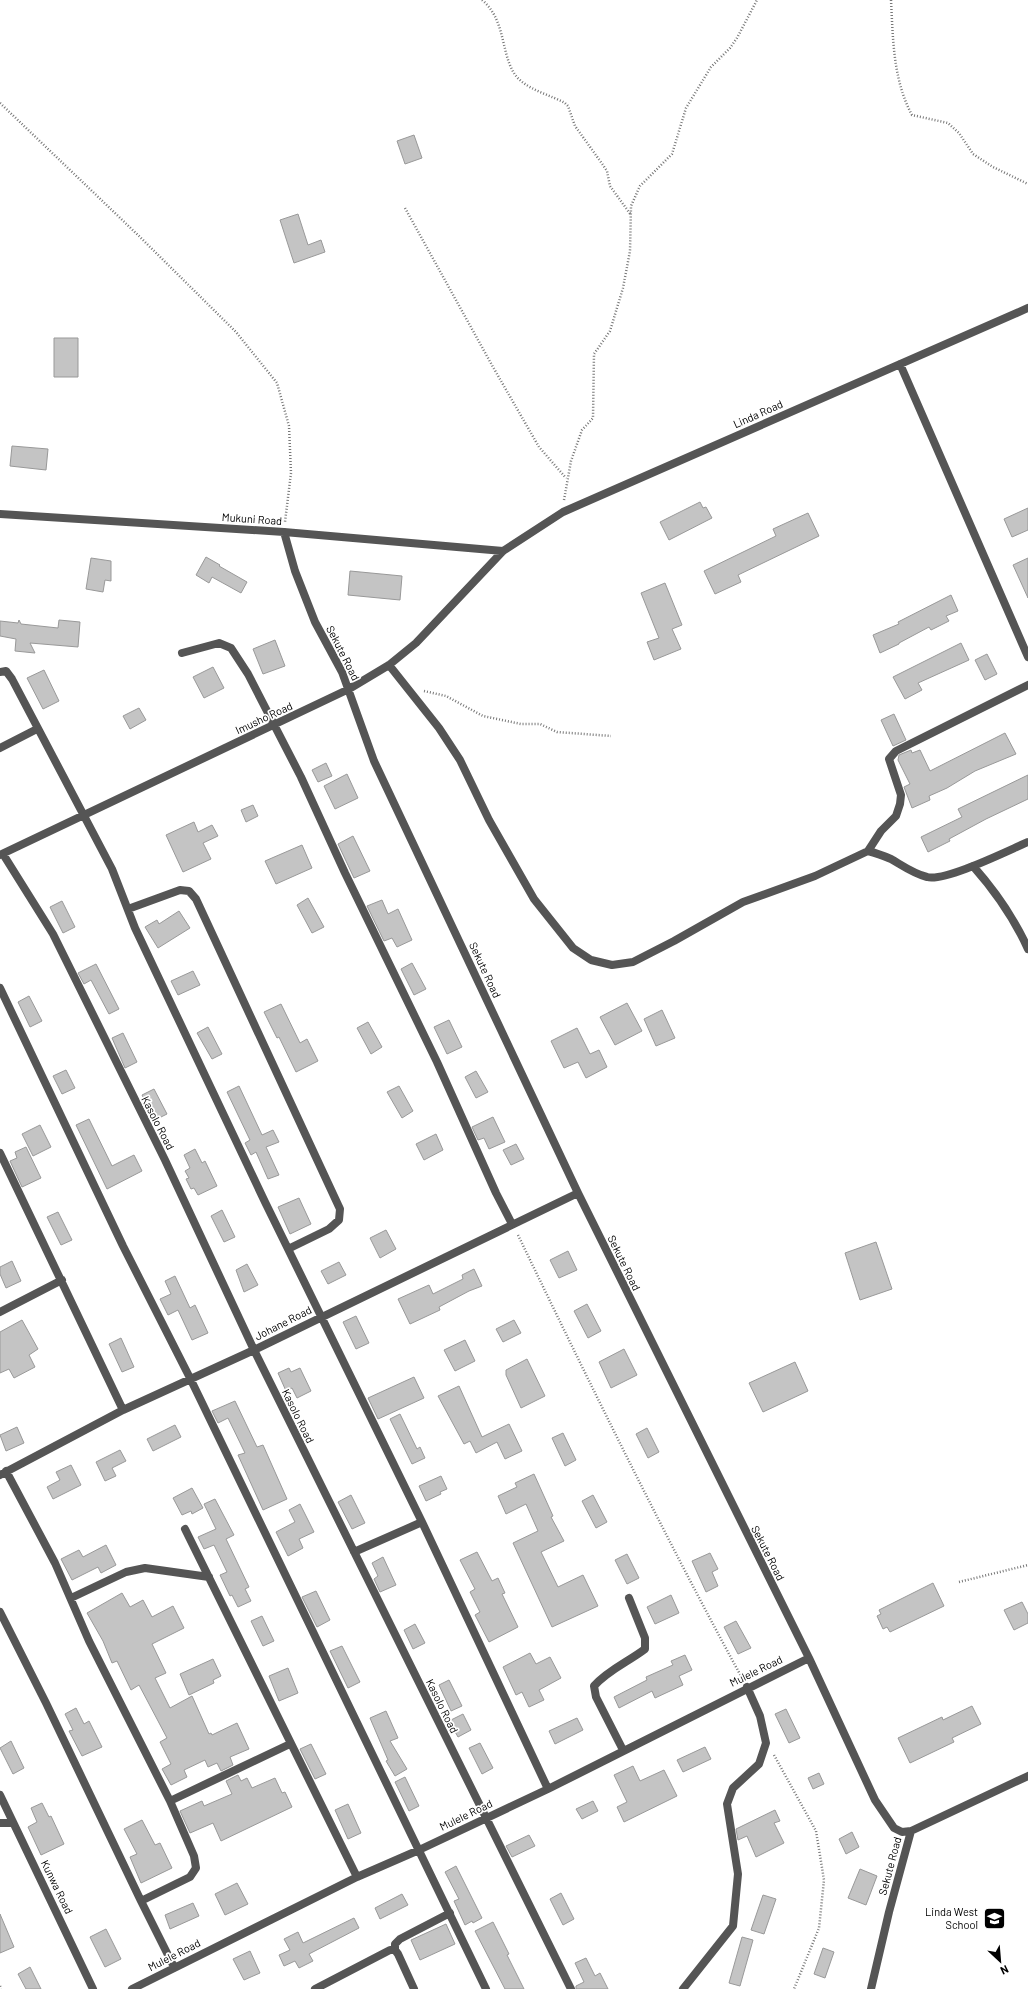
<svg xmlns="http://www.w3.org/2000/svg" width="1028" height="1989" font-family="Barlow,sans-serif">
	<style>
		.building { fill: #c4c4c4; stroke: #999 }
		.lines { fill: none; stroke-linecap: round; stroke-linejoin: round }
		.path { stroke: #777; stroke-width: 2.5; stroke-dasharray: 1 2; stroke-linecap: butt }
		.street { stroke: #555; stroke-width: 8 }
		.labels { text-anchor: middle; stroke-width: 3.5; stroke-linejoin: round; paint-order: stroke }
		.street-label { font-size: 11px; fill: #000; stroke: #fff }
		.poi-label { font-size: 11px; fill: #000; stroke: #fff; text-anchor: end }
	</style>
	<rect width="100%" height="100%" fill="#fff"/>
	<path class="building" d="M414,135L422,158L405,164L397,141Z
		M298,214L308,245L321,240L325,252L294,263L280,220Z
		M54,338H78V377H54Z
		M12,446L48,449L46,470L10,466Z
		M700,502L703,508L706,507L712,518L669,540L660,522Z
		M1028,508V530L1012,537L1004,519Z
		M808,513L819,536L738,575L741,582L715,594L704,571L776,536L773,529Z
		M206,557L220,565L219,566L247,582L241,593L212,577L209,583L196,575Z
		M91,558L111,561V581L105,580L103,592L86,589Z
		M1028,558V598L1013,565Z
		M350,571L402,576L400,600L348,595Z
		M665,583L682,625L672,629L681,649L654,660L647,642L659,638L641,593Z
		M951,595L958,611L946,616L949,621L931,630L929,627L899,643V644L880,653L873,635L899,624L898,622Z
		M19,620L21,624L58,628L59,620L80,622L78,647L30,643L35,653L15,651L16,639L0,636V621L18,623Z
		M275,640L285,666L263,674L253,649Z
		M961,643L969,660L918,683L922,690L905,699L893,677Z
		M987,654L997,674L985,680L975,660Z
		M213,667L224,688L204,698L193,677Z
		M44,670L59,701L43,709L27,678Z
		M139,708L146,720L130,729L123,716Z
		M894,714L906,740L893,746L881,720Z
		M1005,733L1016,754L975,771L947,788L929,796L930,800L912,808L904,787L910,784L898,760L899,755L911,750L912,753L920,750L930,771Z
		M326,763L332,776L318,782L312,770Z
		M347,774L358,798L335,809L324,786Z
		M1028,775V799L986,819L949,839L950,841L928,852L921,837L962,817L958,809Z
		M253,805L258,816L246,822L241,810Z
		M194,822L198,832L212,825L218,836L203,843L211,859L183,872L166,835Z
		M353,836L370,871L354,878L338,844Z
		M302,845L312,868L276,884L265,861Z
		M308,898L324,927L312,933L297,905Z
		M382,900L388,914L398,909L412,940L397,947L392,938L384,941L367,906Z
		M62,901L75,927L63,933L50,907Z
		M179,911L190,928L158,948L145,927L157,920L159,924Z
		M412,963L426,989L414,995L401,969Z
		M96,964L119,1009L109,1014L91,980L84,984L78,973Z
		M193,971L200,985L178,995L171,981Z
		M29,996L42,1021L30,1027L18,1002Z
		M627,1003L642,1031L615,1045L600,1017Z
		M281,1004L300,1043L307,1039L318,1061L296,1072L279,1037L277,1038L264,1012Z
		M662,1010L675,1038L656,1046L644,1019Z
		M449,1020L462,1047L447,1054L434,1027Z
		M368,1022L382,1047L371,1054L357,1028Z
		M208,1027L222,1054L212,1059L197,1033Z
		M577,1028L590,1054L599,1050L607,1067L586,1078L578,1062L564,1068L551,1041Z
		M123,1033L137,1062L125,1068L112,1038Z
		M66,1070L75,1088L62,1094L53,1076Z
		M476,1071L488,1092L476,1098L465,1077Z
		M239,1086L262,1135L273,1130L279,1142L266,1147L279,1175L268,1179L256,1152L251,1155L245,1143L250,1140L227,1092Z
		M399,1086L413,1111L402,1118L387,1092Z
		M154,1089L167,1114L155,1120L142,1095Z
		M493,1117L505,1142L489,1149L484,1138L478,1140L472,1127Z
		M89,1119L112,1166L134,1155L142,1171L107,1189L76,1125Z
		M40,1125L51,1147L33,1156L22,1134Z
		M436,1134L443,1150L424,1160L416,1144Z
		M516,1144L524,1159L511,1165L503,1150Z
		M26,1147L41,1178L22,1187L10,1161L17,1158L15,1152Z
		M195,1149L202,1163L205,1161L217,1186L198,1195L194,1188L191,1189L186,1179L189,1178L185,1171L190,1168L184,1155Z
		M299,1198L311,1224L290,1234L278,1207Z
		M222,1210L235,1237L224,1242L211,1216Z
		M58,1212L72,1240L61,1245L47,1217Z
		M386,1230L396,1249L380,1258L370,1238Z
		M876,1242L892,1289L860,1300L845,1253Z
		M568,1251L577,1270L559,1278L550,1260Z
		M12,1261L21,1281L6,1288L0,1274V1267Z
		M339,1262L346,1275L328,1284L321,1271Z
		M247,1264L258,1285L244,1292L236,1270Z
		M474,1269L482,1286L469,1291L439,1307L440,1310L410,1324L398,1299L429,1285L433,1294L463,1279L462,1275Z
		M175,1276L190,1308L195,1305L208,1333L192,1340L178,1310L168,1315L160,1299L171,1294L165,1281Z
		M587,1304L601,1331L588,1338L574,1311Z
		M356,1316L369,1343L356,1349L343,1322Z
		M22,1320L38,1349L29,1355L35,1367L14,1378L9,1369L0,1373V1332Z
		M514,1320L521,1333L503,1342L496,1329Z
		M121,1338L134,1367L122,1372L109,1344Z
		M465,1340L475,1361L455,1371L444,1350Z
		M624,1349L637,1375L611,1388L599,1362Z
		M527,1359L545,1396L521,1408L506,1375V1370Z
		M795,1362L808,1391L763,1412L749,1383Z
		M289,1368L291,1372L300,1368L311,1391L297,1398L292,1388L286,1391L278,1373Z
		M414,1377L424,1398L378,1419L368,1398Z
		M459,1386L482,1437L509,1424L522,1451L505,1459L497,1442L476,1453L470,1441L464,1444L438,1396Z
		M235,1401L257,1447L263,1445L287,1499L263,1510L238,1455L245,1453L228,1418L218,1423L212,1411Z
		M400,1414L417,1449L420,1447L425,1458L412,1464L390,1419Z
		M175,1425L181,1437L153,1451L147,1439Z
		M17,1427L24,1443L6,1451L0,1435Z
		M647,1428L659,1452L648,1458L636,1434Z
		M563,1433L576,1460L565,1466L552,1438Z
		M120,1450L126,1461L112,1468L116,1476L105,1481L96,1462Z
		M71,1465L81,1485L53,1499L47,1487L60,1480L56,1472Z
		M534,1474L553,1516L551,1517L564,1541L541,1552L558,1587L583,1575L598,1606L552,1627L513,1543L538,1531L526,1504L506,1514L498,1496L517,1487L515,1483Z
		M441,1476L447,1489L440,1492L441,1494L426,1501L419,1486Z
		M192,1488L203,1508L192,1514L191,1511L182,1515L173,1498Z
		M351,1495L365,1523L352,1529L338,1502Z
		M593,1495L607,1522L596,1528L582,1501Z
		M215,1499L234,1535L226,1539L249,1587L245,1589L251,1601L238,1607L232,1595L230,1596L220,1575L227,1572L214,1545L204,1549L198,1537L216,1529L204,1504Z
		M300,1504L314,1532L299,1539L303,1548L288,1556L276,1532L295,1522L289,1510Z
		M106,1545L116,1565L101,1573L98,1567L72,1580L61,1559L79,1550L83,1557Z
		M477,1552L492,1581L498,1578L505,1593L502,1594L518,1627L489,1642L475,1615L480,1612L470,1592L475,1589L460,1560Z
		M710,1553L718,1569L712,1572L718,1586L706,1592L692,1561Z
		M627,1554L639,1578L627,1584L615,1560Z
		M383,1557L396,1585L380,1592L374,1579L378,1576L372,1563Z
		M933,1583L944,1606L890,1632L887,1627L883,1629L877,1616L881,1614L879,1610Z
		M316,1591L330,1620L317,1627L302,1597Z
		M122,1593L130,1607L143,1600L152,1617L173,1606L184,1628L152,1644L166,1673L155,1678L170,1708L192,1696L209,1734L211,1733L212,1735L237,1723L249,1749L230,1757L233,1765L221,1771L217,1763L208,1767L205,1760L184,1770L187,1777L171,1785L162,1769L171,1764L160,1742L167,1738L139,1685L131,1690L117,1661L112,1663L103,1641L87,1613Z
		M671,1595L679,1613L655,1624L647,1607Z
		M1022,1602L1028,1614V1623L1014,1630L1004,1610Z
		M262,1616L274,1641L263,1646L251,1621Z
		M736,1621L751,1648L738,1654L724,1627Z
		M415,1624L425,1643L413,1649L404,1630Z
		M342,1646L360,1682L348,1688L330,1651Z
		M530,1653L536,1664L550,1657L561,1678L539,1690L544,1700L529,1707L522,1692L516,1695L503,1667Z
		M685,1655L692,1670L679,1676L683,1685L655,1698L652,1691L619,1708L614,1697L647,1680L646,1677L673,1665L671,1661Z
		M213,1659L221,1676L213,1680L214,1683L189,1695L180,1674Z
		M288,1668L298,1693L279,1701L269,1676Z
		M449,1680L462,1706L451,1711L439,1685Z
		M972,1706L981,1724L952,1738L954,1742L910,1763L898,1738L942,1717L943,1720Z
		M76,1708L84,1724L89,1721L102,1747L82,1756L69,1731L73,1730L65,1714Z
		M786,1709L800,1738L789,1743L775,1714Z
		M386,1711L398,1738L390,1741L407,1769L395,1776L386,1761L388,1760L370,1718Z
		M463,1714L471,1730L458,1737L449,1721Z
		M577,1718L583,1730L555,1744L549,1731Z
		M11,1741L24,1768L13,1774L0,1748Z
		M480,1743L493,1768L482,1774L469,1748Z
		M311,1744L326,1774L315,1779L300,1749Z
		M705,1747L711,1759L683,1772L677,1760Z
		M633,1766L640,1781L664,1770L677,1796L624,1822L617,1807L627,1802L614,1775Z
		M819,1773L824,1784L813,1789L808,1778Z
		M238,1775L241,1781L247,1778L252,1788L275,1778L282,1793L285,1792L292,1807L221,1841L213,1823L190,1833L180,1811L202,1801L204,1806L232,1794L226,1781Z
		M405,1777L419,1806L409,1811L395,1782Z
		M593,1801L598,1811L582,1819L576,1809Z
		M42,1803L49,1817L51,1816L64,1844L41,1855L28,1827L37,1822L31,1808Z
		M348,1804L361,1833L348,1839L335,1810Z
		M775,1810L780,1821L774,1823L784,1843L756,1857L747,1836L738,1840L736,1829Z
		M142,1820L155,1845L160,1843L172,1868L141,1883L130,1857L137,1854L124,1829Z
		M852,1832L859,1847L846,1854L839,1839Z
		M529,1835L535,1846L512,1857L506,1846Z
		M456,1866L482,1918L473,1923L472,1921L465,1925L454,1901L459,1899L445,1872Z
		M860,1869L877,1876L866,1905L848,1898Z
		M237,1883L248,1904L225,1915L215,1894Z
		M561,1893L574,1919L563,1925L550,1899Z
		M402,1894L408,1905L380,1919L375,1908Z
		M763,1895L776,1899L764,1934L751,1930Z
		M193,1903L199,1916L170,1929L165,1915Z
		M0,1914L14,1947L0,1953Z
		M354,1918L359,1928L309,1954L313,1961L299,1968L295,1961L284,1966L279,1955L290,1950L284,1939L298,1932L303,1943Z
		M493,1922L509,1954L507,1955L524,1989H505L475,1931Z
		M446,1924L455,1944L420,1960L411,1940Z
		M106,1929L121,1959L105,1967L90,1937Z
		M742,1937L753,1940L740,1986L729,1983Z
		M823,1948L834,1952L825,1978L814,1974Z
		M250,1951L260,1973L244,1980L233,1959Z
		M586,1958L595,1976L600,1973L608,1989H576V1986L584,1982L575,1963Z
		M30,1967L41,1989H26L18,1974Z"/>
	<g class="lines">
		<path class="path" d="M482,0C509,22 499,63 521,81C533,91 552,96 565,103L568,106L575,126L603,165L607,171L610,186L631,215
			M891,0C893,39 893,80 912,115L948,123L959,133L973,154L993,167L1028,184
			M0,103L140,237L236,332L277,383L289,426L291,473L285,522
			M405,208L493,367L539,447L566,478
			M564,500L571,461L582,430L593,418L594,354L610,331L623,288L630,251L631,206L640,186L672,154L686,108L711,67L730,48L737,38L757,0
			M424,691L446,696L483,716L521,724H540L557,732L611,736
			M518,1235C590,1384 663,1533 742,1678
			M959,1582L1028,1565
			M774,1755L816,1831L824,1880L819,1928L794,1989
			M0,1986L1,1989"/>
		<path class="street" d="M900,364L1028,657
			M0,514L284,532L503,551
			M284,532L295,571L315,622L342,672L374,761L578,1193L809,1658L875,1800L894,1828L902,1832L911,1831L1028,1776
			M182,653L219,643L231,648L248,674L301,777L345,873L437,1062L496,1193L512,1224
			M389,665L439,728L460,760L489,820L534,899L573,948L591,960L612,965L633,962L674,941L743,902L815,876L868,851L881,831L896,816L900,804L901,795L889,759L896,751L1028,685
			M0,672L6,671L12,679L112,869L135,928L265,1202L422,1522L548,1789
			M0,748L37,729
			M868,851C876,853 884,856 891,859C903,866 914,874 927,877C945,882 1009,850 1028,842
			M3,854L53,934L165,1160L254,1350L571,1989
			M0,855L349,689L389,665L416,643L503,551L563,512L1028,308
			M973,866C996,892 1014,918 1028,949
			M128,909L180,890L189,891L196,899L340,1209L339,1220L329,1229L288,1249
			M0,988L123,1246L190,1378L486,1989
			M0,1153L123,1410
			M0,1312L62,1280
			M6,1471L55,1563L89,1641L170,1801L290,1744
			M0,1475L123,1410L254,1350L578,1193
			M185,1529L357,1877
			M354,1552L422,1522
			M71,1598L126,1572L145,1568L209,1577
			M0,1612L46,1703L141,1901
			M623,1750L596,1697L594,1686C608,1670 628,1662 645,1649V1638L629,1598
			M0,1795L93,1989
			M170,1801L194,1856L196,1868L190,1877L141,1901L174,1967
			M0,1823H13
			M395,1950V1944L400,1939L450,1913
			M132,1989L357,1877L419,1850L548,1789L809,1658
			M315,1989L390,1950H395L398,1954L414,1989
			M683,1989L733,1926L738,1874L727,1804L733,1788L759,1764L766,1743L760,1716L747,1687
			M871,1989L889,1912L911,1831"/>
	</g>
	<defs>
		<symbol id="school-square" viewBox="-11 -11 22 22"><rect x="-9" y="-9" width="18" height="18" rx="4" fill="#000" stroke="#fff"/><path d="M0-5L7-2L0 1L-7-2ZM-4 1L0 2.5L4 1V4Q0 6-4 4Z" fill="#fff"/></symbol>
	</defs>
	<g fill-rule="evenodd">
		<use href="#school-square" x="982" y="1906" width="25" height="25"/>
	</g>
	<g class="labels">
		<g class="street-label">
			<text transform="translate(758 414) rotate(-24)" y="4">Linda Road</text>
			<text transform="translate(252 519) rotate(4)" y="4">Mukuni Road</text>
			<text transform="translate(343 653) rotate(63)" y="4">Sekute Road</text>
			<text transform="translate(264 718) rotate(-25)" y="4">Imusho Road</text>
			<text transform="translate(485 970) rotate(65)" y="4">Sekute Road</text>
			<text transform="translate(158 1123) rotate(63)" y="4">Kasolo Road</text>
			<text transform="translate(624 1263) rotate(64)" y="4">Sekute Road</text>
			<text transform="translate(283 1323) rotate(-27)" y="4">Johane Road</text>
			<text transform="translate(298 1416) rotate(64)" y="4">Kasolo Road</text>
			<text transform="translate(768 1553) rotate(63)" y="4">Sekute Road</text>
			<text transform="translate(756 1671) rotate(-26)" y="4">Mulele Road</text>
			<text transform="translate(442 1706) rotate(64)" y="4">Kasolo Road</text>
			<text transform="translate(466 1815) rotate(-26)" y="4">Mulele Road</text>
			<text transform="translate(890 1866) rotate(-75)" y="4">Sekute Road</text>
			<text transform="translate(57 1887) rotate(64)" y="4">Kunwa Road</text>
			<text transform="translate(174 1955) rotate(-27)" y="4">Mulele Road</text>
		</g>
		<g class="poi-label">
			<text x="978" y="1916">Linda West<tspan x="978" dy="13">School</tspan></text>
		</g>
	</g>
	<g transform="translate(1000 1961) rotate(154)" stroke="#ffffff" stroke-width="3" paint-order="stroke">
	<path d="M0-3L7 15L0 10L-7 15Z" fill="#000000"/>
	<text y="-6" font-size="11" font-weight="bold" text-anchor="middle" fill="#000000">N</text>
	</g>
</svg>
